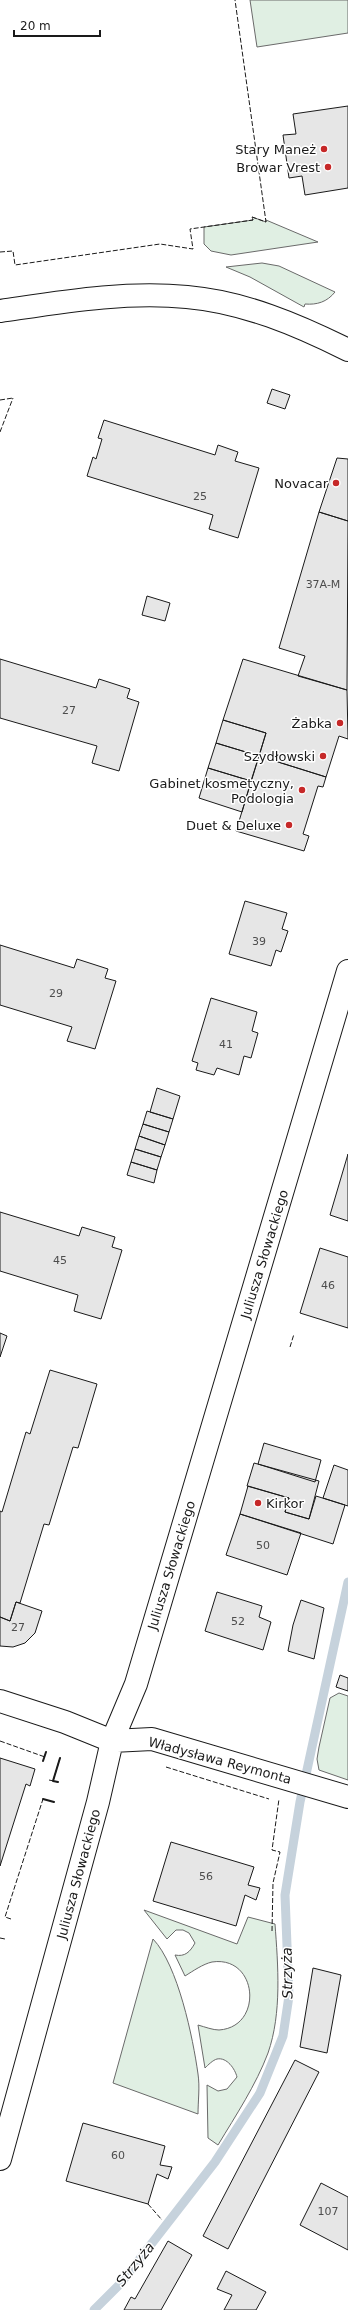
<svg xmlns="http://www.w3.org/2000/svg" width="348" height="2310" font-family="'DejaVu Sans',sans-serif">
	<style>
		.green { fill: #e0efe3; stroke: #6a6a6a }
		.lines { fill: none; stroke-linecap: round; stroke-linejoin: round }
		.stream { stroke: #c6d2dc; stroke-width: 9 }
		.building { fill: #e6e6e6; stroke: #1a1a1a }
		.street-casing { stroke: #1a1a1a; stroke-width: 24 }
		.secondary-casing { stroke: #1a1a1a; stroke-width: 24 }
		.street { stroke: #fff; stroke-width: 22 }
		.secondary { stroke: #fff; stroke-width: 22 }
		.fence { stroke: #1a1a1a; stroke-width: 1; stroke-dasharray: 5 2; stroke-linecap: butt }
		.wall { stroke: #1a1a1a; stroke-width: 2 }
		.poi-dot { fill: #c62828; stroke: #fff; stroke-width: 1.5 }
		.labels { text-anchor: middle; stroke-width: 3; stroke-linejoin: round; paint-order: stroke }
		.number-label { font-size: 11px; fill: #4d4d4d }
		.poi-label { font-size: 13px; fill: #1a1a1a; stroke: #fff; text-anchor: end }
		.street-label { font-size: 13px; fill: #1a1a1a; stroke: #fff }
		.water-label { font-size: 14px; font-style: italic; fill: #1a1a1a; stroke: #fff }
	</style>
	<rect width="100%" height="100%" fill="#fff"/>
	<path class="green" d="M250,0H348V33L257,47Z
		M252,217L266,222V220L318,242L231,255L211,251L204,244V227L253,220Z
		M262,263L279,266L335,292C327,302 317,305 305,304L304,307L250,277L226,267Z
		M339,1693L348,1696V1780L319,1770L317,1759L319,1747L330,1698Z
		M144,1910L237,1944L248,1917L275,1924C278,1965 282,2013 268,2053C256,2085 236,2115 218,2145L208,2138L207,2085L218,2091L227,2089L237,2077C235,2069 227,2057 217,2059C213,2060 208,2065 205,2068L198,2025C205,2027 213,2030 219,2030C264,2027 258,1955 212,1962C203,1964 193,1971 185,1976L175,1955C185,1957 190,1952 195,1943L189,1933L183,1930H176L167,1939Z
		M153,1939C178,1965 193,2038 198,2074C200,2087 198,2101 198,2114L113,2083Z"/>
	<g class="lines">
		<path class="stream" d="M94,2310L121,2283L215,2162L260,2093L283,2036L289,1996L285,1895L300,1802L348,1582"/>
	</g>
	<path class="building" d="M348,106V188L305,195L302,176L289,178L283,135L296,134L293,114Z
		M272,389L290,395L285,409L267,403Z
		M104,420L215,455L218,445L238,452L235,461L259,468L238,538L209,529L213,515L87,476L93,457L96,459L102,439L98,438Z
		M337,458L348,459V521L319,512Z
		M319,512L348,521L347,690L298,676L305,656L279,648Z
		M147,596L170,603L165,621L142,615Z
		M0,659L96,688L99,679L130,689L127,698L139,702L119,771L92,763L97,746L0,718Z
		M243,659L347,690L348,739L339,736L326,777L259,756L266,733L223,720Z
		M223,720L266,733L259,756L216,743Z
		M216,743L259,756L251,781L208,768Z
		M259,756L326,777L323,787L318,786L303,834L309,836L304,851L236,831Z
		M208,768L251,781L242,812L199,798Z
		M245,901L287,913L282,929L288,931L281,952L276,950L271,966L229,954Z
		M0,945L74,968L77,959L108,969L105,978L116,981L95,1049L67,1041L72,1027L0,1005Z
		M211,998L257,1012L252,1031L258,1033L251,1058L244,1056L239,1075L217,1068L214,1075L196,1070L198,1063L192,1061Z
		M157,1088L180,1096L173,1119L150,1112Z
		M147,1111L173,1119L169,1132L143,1124Z
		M143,1124L169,1132L165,1145L139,1136Z
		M139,1136L165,1145L161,1157L135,1149Z
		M135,1149L161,1157L157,1170L131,1162Z
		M348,1154V1221L330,1215Z
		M131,1162L157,1170L154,1183L127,1175Z
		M0,1212L79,1236L82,1227L115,1237L112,1247L122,1250L101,1319L74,1311L78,1295L0,1271Z
		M320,1248L348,1257V1328L300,1313Z
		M0,1333L7,1336L0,1357Z
		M50,1370L97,1384L78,1448L73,1447L49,1525L44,1524L20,1603L16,1602L10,1621L0,1617V1511L2,1512L26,1432L30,1434Z
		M264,1443L321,1460L315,1482L258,1464Z
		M254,1463L319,1481L309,1519L285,1512L289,1498L247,1486Z
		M334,1465L348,1470V1506L323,1498Z
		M248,1486L289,1498L285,1512L309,1519L316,1496L345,1505L333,1544L240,1514Z
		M240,1514L301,1533L287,1575L226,1555Z
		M217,1592L262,1606L259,1617L271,1622L263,1650L205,1631Z
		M301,1600L324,1608L314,1659L288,1651L293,1625Z
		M16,1602L42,1611L35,1633L25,1643L13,1647L0,1646V1617L10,1621Z
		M340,1675L348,1678V1691L336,1687Z
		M0,1758L35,1769L30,1786L26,1784L0,1866Z
		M171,1842L254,1867L248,1885L260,1888L256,1900L245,1895L236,1926L153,1901Z
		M313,1968L341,1975L327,2053L300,2047Z
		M295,2060L319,2072L228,2249L203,2236Z
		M83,2123L165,2146L160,2165L172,2167L168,2179L157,2174L148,2204L66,2181Z
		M321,2183L348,2197V2250L300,2225Z
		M168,2241L192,2255L161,2310H124L131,2297L135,2299Z
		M226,2271L266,2292L256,2310H224L232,2295L217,2289Z"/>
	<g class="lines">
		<defs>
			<path id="street" d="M0,1701L65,1722L112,1741L152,1739L348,1797
				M0,2159L98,1802L112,1741L136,1684L348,971"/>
			<path id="secondary" d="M0,311C62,302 124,291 187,297C244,302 298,325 348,350"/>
		</defs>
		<use href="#street" class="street-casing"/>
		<use href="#secondary" class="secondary-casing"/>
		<use href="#street" class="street"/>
		<use href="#secondary" class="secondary"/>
		<path class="fence" d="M0,252L13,251L15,265L160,244L193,249L190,229L253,220L252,217L266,222L235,0
			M0,400L13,398
			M0,432L13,398
			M290,1347L294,1334
			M0,1741L45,1757
			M166,1767L269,1799
			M49,1780L58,1782
			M53,1781L60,1758
			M11,1919L5,1917L43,1799
			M272,1931L273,1883L280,1852L272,1850L279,1799
			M0,1938L5,1939
			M148,2204L162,2220"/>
		<path class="wall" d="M43,1761L46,1752
			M58,1782L53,1781L60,1758
			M43,1799L54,1802"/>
	</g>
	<g class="poi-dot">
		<circle cx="324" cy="149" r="4"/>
		<circle cx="328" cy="167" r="4"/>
		<circle cx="336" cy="483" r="4"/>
		<circle cx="340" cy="723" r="4"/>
		<circle cx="323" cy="756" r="4"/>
		<circle cx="302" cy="790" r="4"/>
		<circle cx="289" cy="825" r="4"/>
		<circle cx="258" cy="1503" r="4"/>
	</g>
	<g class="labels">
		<g class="number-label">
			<text x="200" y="500">25</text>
			<text x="323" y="588">37A-M</text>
			<text x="69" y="714">27</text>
			<text x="259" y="945">39</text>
			<text x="56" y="997">29</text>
			<text x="226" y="1048">41</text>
			<text x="60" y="1264">45</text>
			<text x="328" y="1289">46</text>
			<text x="263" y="1549">50</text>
			<text x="238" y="1625">52</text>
			<text x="18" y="1631">27</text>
			<text x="206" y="1880">56</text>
			<text x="118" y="2159">60</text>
			<text x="328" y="2215">107</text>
		</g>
		<g class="poi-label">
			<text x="316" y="154">Stary Maneż</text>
			<text x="320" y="172">Browar Vrest</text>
			<text x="328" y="488">Novacar</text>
			<text x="332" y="728">Żabka</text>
			<text x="315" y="761">Szydłowski</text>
			<text x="294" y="788">Gabinet kosmetyczny,<tspan x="294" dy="15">Podologia</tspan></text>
			<text x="281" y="830">Duet &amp; Deluxe</text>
			<text x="266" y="1508" text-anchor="start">Kirkor</text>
		</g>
		<g class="street-label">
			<text transform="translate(264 1254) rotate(-73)" y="5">Juliusza Słowackiego</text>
			<text transform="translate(171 1565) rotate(-73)" y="5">Juliusza Słowackiego</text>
			<text transform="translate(220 1760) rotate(15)" y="5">Władysława Reymonta</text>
			<text transform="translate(78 1874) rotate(-75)" y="5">Juliusza Słowackiego</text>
		</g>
		<g class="water-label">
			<text transform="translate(287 1973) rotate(-91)" y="5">Strzyża</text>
			<text transform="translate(135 2264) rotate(-51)" y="5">Strzyża</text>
		</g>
	</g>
	<path d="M14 30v6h86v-6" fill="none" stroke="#1a1a1a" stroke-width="2"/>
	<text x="20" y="30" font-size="12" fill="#1a1a1a" stroke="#ffffff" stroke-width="3" paint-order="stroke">20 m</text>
</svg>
